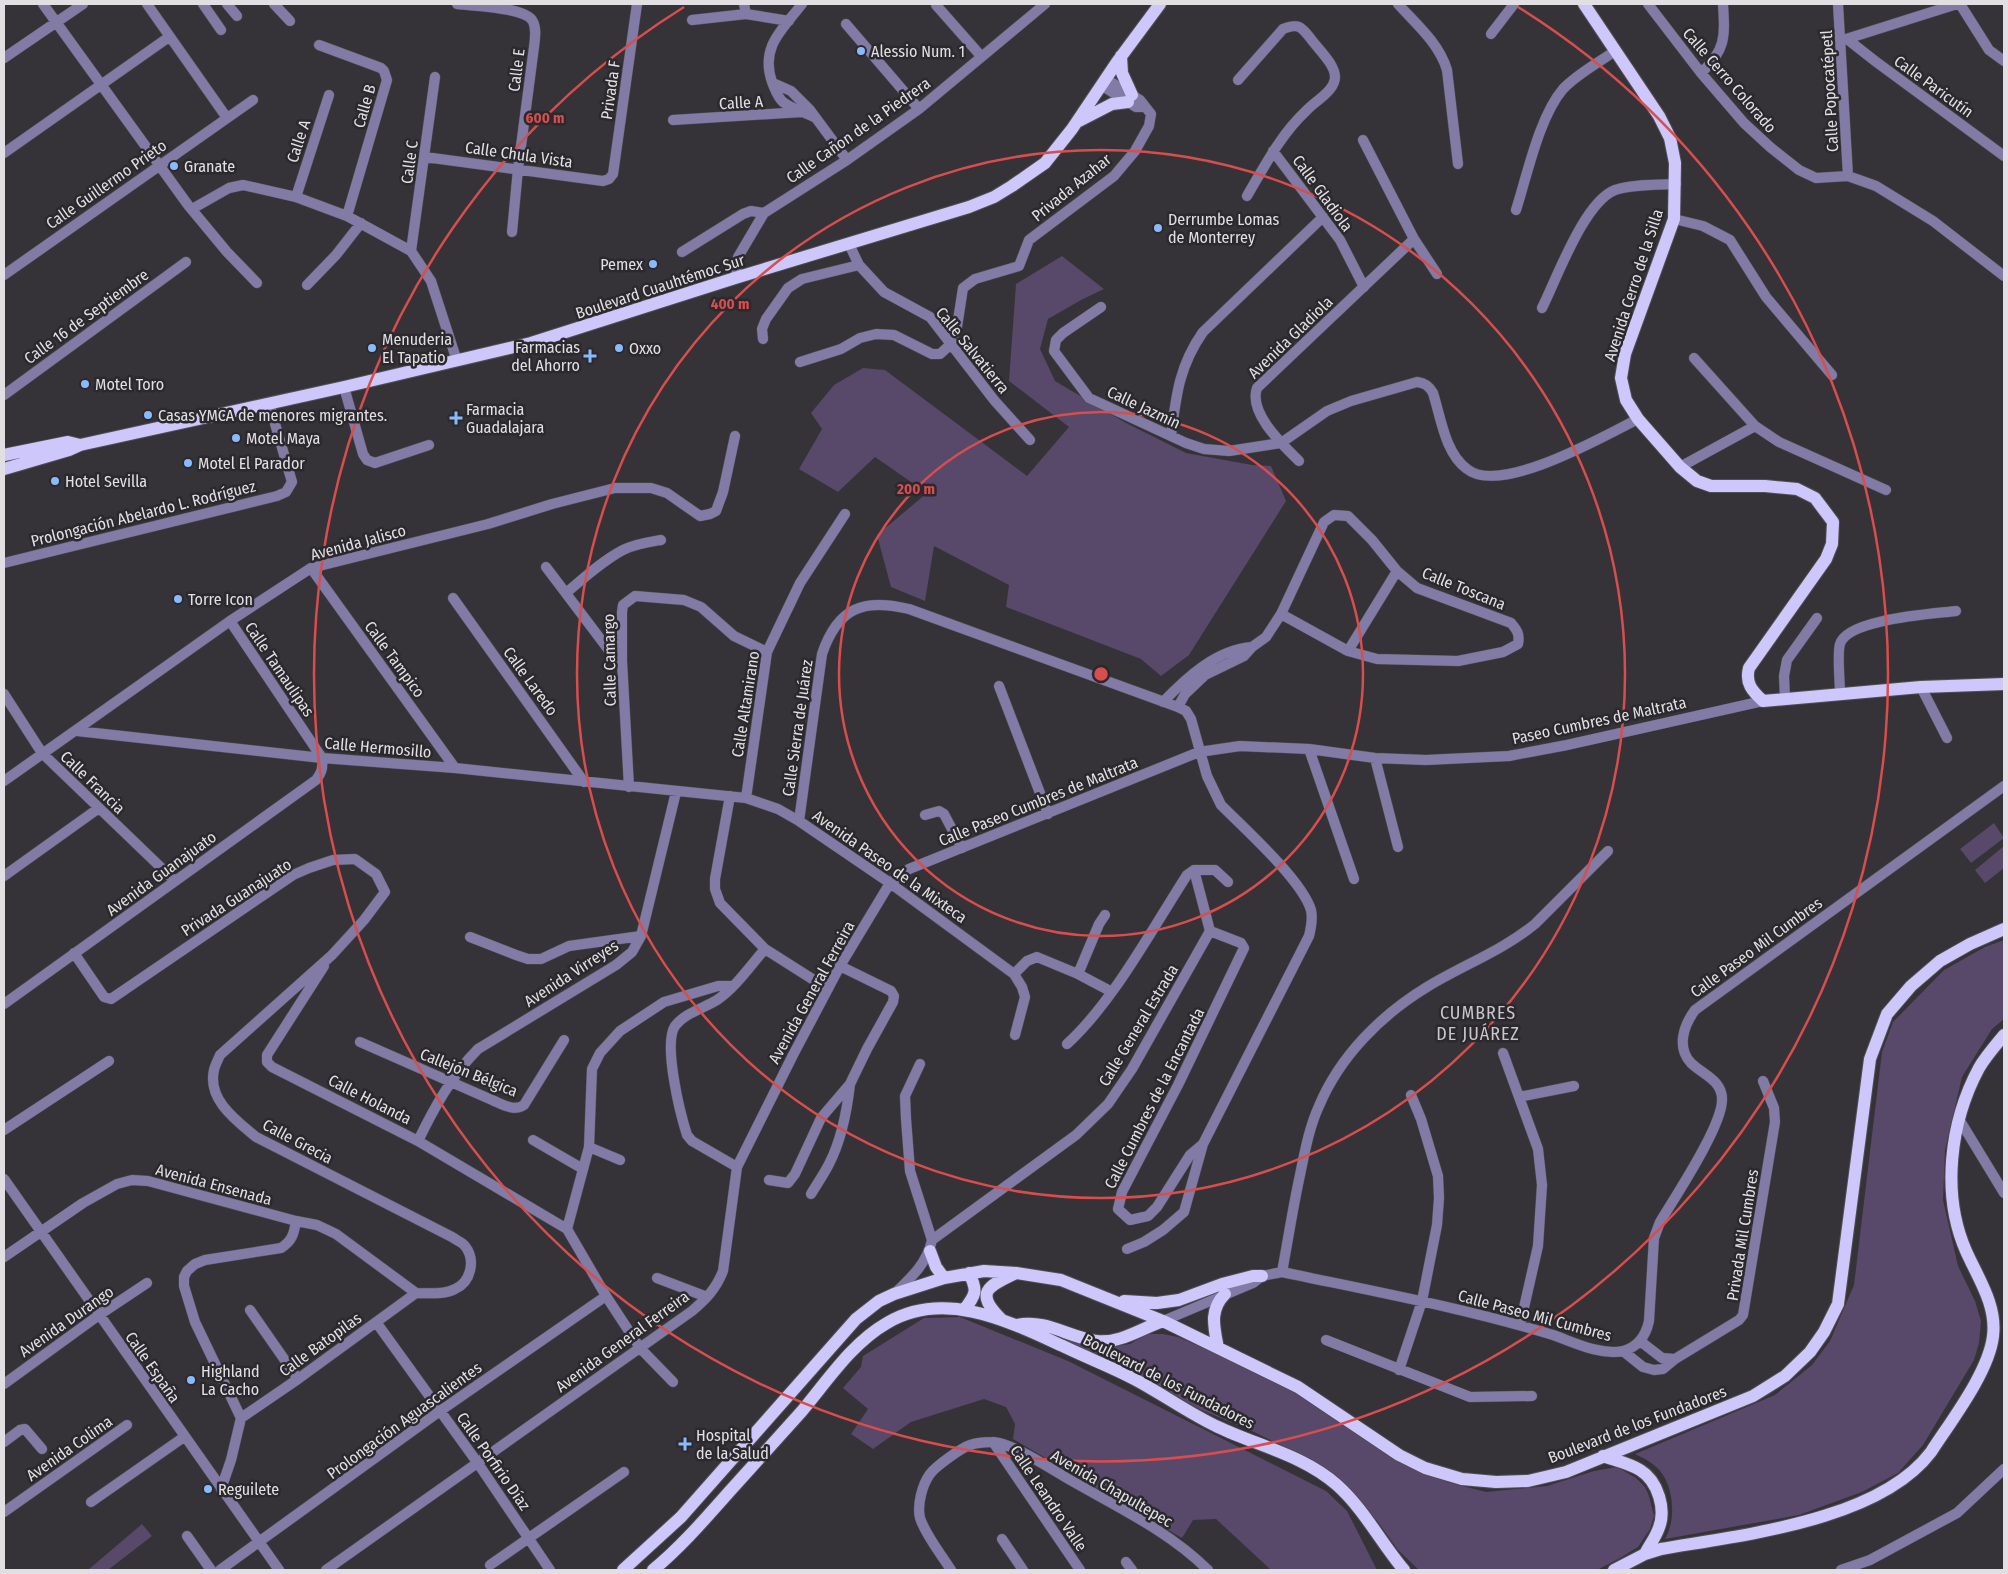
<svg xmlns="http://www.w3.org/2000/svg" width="2008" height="1574" font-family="'Fira Sans Condensed',sans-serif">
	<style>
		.green { fill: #584869 }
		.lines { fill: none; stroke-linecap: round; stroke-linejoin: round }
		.minor-casing { stroke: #514f52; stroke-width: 11 }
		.major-casing { stroke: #514f52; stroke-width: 14 }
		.minor { stroke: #817ba5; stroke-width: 10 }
		.major { stroke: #cec7fb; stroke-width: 12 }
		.ring { fill: none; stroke: #d84d4d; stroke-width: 2.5 }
		.poi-dot { fill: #89bafc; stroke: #2b292d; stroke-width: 2 }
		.labels { text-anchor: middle; stroke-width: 5; stroke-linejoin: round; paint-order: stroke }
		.poi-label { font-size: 16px; fill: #e1dfe2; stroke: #2b292d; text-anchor: start }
		.street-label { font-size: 16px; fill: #e1dfe2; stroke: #2b292d }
		.neighbourhood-label { font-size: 18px; letter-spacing: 1px; fill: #c7c5cb; stroke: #2b292d }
		.centre { fill: #d84d4d; stroke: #2b292d; stroke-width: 2.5 }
		.ring-label { font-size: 15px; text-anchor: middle; font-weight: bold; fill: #d84d4d; stroke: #2b292d; stroke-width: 5; stroke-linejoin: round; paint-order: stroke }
	</style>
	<rect width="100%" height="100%" fill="#353337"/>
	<path class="green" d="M1062,256L1104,289L1081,300L1048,319L1040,349L1055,381L1126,423L1186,453L1252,465L1271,466L1286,501L1189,655L1161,676L1141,659L1006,607L1009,585L934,546L925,601L891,587L877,535L927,493L875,457L838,492L799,469L822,429L811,413L834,385L863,368L885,370L1027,476L1069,427L1009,381L1016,284Z
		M1994,823L2004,838L1971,863L1960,849Z
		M2004,846V868L1985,883L1975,870Z
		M2004,940V1019L1992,1029L1962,1077L1945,1150L1943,1200L1958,1266L1975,1301L1981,1321L1979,1343L1974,1360L1923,1445L1898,1473L1862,1492L1799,1515L1665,1539C1677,1519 1674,1481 1655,1466C1650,1461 1641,1457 1635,1454L1775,1395L1812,1365L1830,1341L1854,1285L1882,1052L1893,1022L1944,970L1985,947Z
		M960,1317L1068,1361L1326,1491L1347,1511L1377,1570H1271L1216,1519L1193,1520L1182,1538L1013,1439L1015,1424L1006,1407L984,1399L911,1422L873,1449L851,1434L868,1409L843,1388L861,1367L863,1356L924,1318Z
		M1047,1332L1095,1341L1100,1348L1130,1344L1147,1334H1163L1178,1337L1259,1372L1316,1405L1413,1466L1447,1482L1486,1492L1547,1486L1594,1471L1617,1467L1636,1478L1645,1487L1649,1496L1654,1516L1650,1529L1638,1547L1620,1558L1597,1570H1419L1398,1550L1378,1522L1341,1482L1323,1466L1254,1432L1199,1409L1142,1378Z
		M142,1524L152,1536L108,1570H88Z"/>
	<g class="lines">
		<defs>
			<path id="minor" d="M43,4L188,205L227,252L257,283
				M147,4L227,118
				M203,4L221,30
				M227,4L237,16
				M274,4L290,21
				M457,4C473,6 523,7 532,20C537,27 535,39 534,47L518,169L512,232
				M744,4L746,14
				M802,4C782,30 760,47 772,82C775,89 777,97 783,102C792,109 804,112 814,117
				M1398,4C1416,24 1439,43 1447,70L1458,164
				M1648,4L1701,73L1744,123L1770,147L1799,170L1816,178L1848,176L1876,186L1933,221L2004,276
				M1838,4L1848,176
				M1960,4L1989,50L2004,61
				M936,5L981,56
				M692,20L746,14L789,21
				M846,24L919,109
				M1491,34L1514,4
				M1847,39L1875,61L2004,156
				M1843,40L1957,4
				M319,45L381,68L384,71L387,80L347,216
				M4,58L83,4
				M1701,73C1726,50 1725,37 1723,4
				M1238,80L1283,29C1298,23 1301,26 1311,39C1318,49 1335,64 1335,77C1335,91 1315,101 1306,111C1281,134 1264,167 1247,196
				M773,83L791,91L810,110L847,160
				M1101,85L1136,107H1144
				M673,120L802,112
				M1363,140L1414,239L1437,274
				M1273,151L1340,240L1364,287
				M4,153L169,37
				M425,157L603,181L609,179L613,174L637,4
				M296,197L329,95
				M192,209L229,188L243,185L296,197L347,216L411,251L431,281L457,361
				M1516,210C1527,176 1539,117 1563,89C1577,74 1598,63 1615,51
				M1674,219L1703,226L1730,240L1766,297L1832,375
				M849,244L859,265L884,292L930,317L994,400L1030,440
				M411,251L435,77
				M682,252L743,214L751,211L764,213
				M4,275L253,100
				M735,278L738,257L764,213L847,160L919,109L1045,4
				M307,285L336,255L361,223
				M1101,307L1063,333L1056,340L1054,351L1089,398L1186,443L1204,449L1229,451L1281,443L1327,411L1351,401L1417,382C1425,383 1429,386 1433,393C1441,418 1445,453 1467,469C1500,496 1604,436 1638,419
				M1542,308C1557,278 1584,202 1615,190C1633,184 1656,185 1676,184
				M763,339L762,329L766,319L788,288L802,279L859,265
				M1694,358L1755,426L1779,442L1886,490
				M800,362L841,349L860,338L876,334L894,335L932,354H940L951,344L957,327L963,288L975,279L1019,266L1029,240L1114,176L1135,151L1149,126L1151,114L1140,100L1106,79
				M344,387L363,454L367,460L375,463L429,445
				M4,395L186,262
				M1171,436C1176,396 1179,366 1203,332L1323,217
				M1299,461C1283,445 1248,413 1257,388L1414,239
				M1680,467L1755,426
				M4,563L277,496L286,492L292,482L269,403
				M546,567L611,653L622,661
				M311,568L455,768
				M566,593C584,578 602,561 623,550C635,544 649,542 661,540
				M453,598L584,782
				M1348,651L1397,571
				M999,686L1048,814
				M1921,687L1947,738
				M4,694L42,753L175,881
				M1840,694C1840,682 1837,653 1840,644C1847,619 1932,614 1956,611
				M1785,699L1784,676L1787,660L1817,618
				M1163,702C1187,677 1216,650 1252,647
				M1178,707L1185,694L1205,675L1244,656L1252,647L1266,637L1281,614L1324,522L1334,515L1348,516L1372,540L1397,571L1417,588L1511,623C1517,630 1520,634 1518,644L1503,652L1458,661L1377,659L1348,651L1281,614
				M77,731L322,758L455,768L746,798L778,809L799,821L890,883L1014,974L1022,987L1025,997L1015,1035
				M1309,749L1354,879
				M1375,758L1398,847
				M4,781L230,621L311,568L488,524L552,504L615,488H651L667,493L700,516L710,514L716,511L723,492L735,436
				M629,787L622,661V612L623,605L635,596L684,600L701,607L734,636L767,652
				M730,796L715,879V889L720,903L765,949L828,989
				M746,798L767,652L800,583L845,514
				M925,815L939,811L944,814L962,848
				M799,821L822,654C838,607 864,598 909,609L1178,707L1186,711L1191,719L1207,776L1221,805C1244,828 1302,880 1311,910C1313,919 1311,928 1309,936L1203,1144L1184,1212L1163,1230L1144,1242L1127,1249
				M1194,870H1215L1228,882
				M4,876L99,808
				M470,937L516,955L528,959H541L569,946L641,936
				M74,953L104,997L111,999L293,875L309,868L333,860L355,859L376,874L385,892L364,920L332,955L220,1055C218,1060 215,1065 214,1070C207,1100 237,1121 256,1137L452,1237C456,1240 462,1242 465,1246C476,1260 471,1282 455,1289C444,1295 428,1293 416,1293
				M324,966L267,1055V1062L272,1067L418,1141L567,1229
				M1014,974L1027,961L1037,957L1078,974L1112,992
				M1078,974L1099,924L1105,915
				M4,1004L316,780C322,772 323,768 322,758L230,621
				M360,1042L492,1100C502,1104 514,1112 524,1105L564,1040
				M1503,1053L1538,1149L1542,1185L1538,1246L1520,1325
				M1519,1097L1574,1086
				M1959,1119L2004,1193
				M4,1130L109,1061
				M533,1140L583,1169
				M418,1141C434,1108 452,1075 478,1049L616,965L632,952L641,936L676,792
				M1203,1144L1190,1155L1157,1207L1148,1216L1130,1220L1118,1209L1122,1192L1178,1085L1244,948L1241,943L1210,931
				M589,1147L620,1160
				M737,1167L692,1141L687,1135C680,1113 663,1044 675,1026C685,1013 704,1008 717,1000C736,987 750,966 765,949
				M4,1179L279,1570
				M769,1180L788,1183L795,1174L821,1118L850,1084L867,1049L893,1002L894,996L891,991L840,966
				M811,1194C817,1184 824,1174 829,1164C842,1139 847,1111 850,1084
				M932,1240L1076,1135L1108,1104L1132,1069L1210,931L1194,870L1187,875C1152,929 1114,1001 1067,1044
				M4,1257L83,1203L117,1184L132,1180L148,1181L296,1221L317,1225L336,1234L416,1293
				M1282,1272C1288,1240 1293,1207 1300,1175C1305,1151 1309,1128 1319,1106C1340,1056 1381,1015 1427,987C1463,965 1502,951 1535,924L1608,851
				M657,1278L707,1297
				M895,1293C912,1277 927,1263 932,1240L910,1171L906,1119L905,1096L920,1064
				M250,1310L298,1379
				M1163,1321L1253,1283L1262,1276L1282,1272C1372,1291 1464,1308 1553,1335C1573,1342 1601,1356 1623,1351C1638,1347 1646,1335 1649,1321L1654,1238L1660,1222C1675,1197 1723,1125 1722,1099C1722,1080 1702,1074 1691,1063C1676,1047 1684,1025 1695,1010L2004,786
				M376,1322L477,1462L550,1570
				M1326,1340L1470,1397L1532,1396
				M1640,1341L1662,1358L1675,1359
				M1623,1351L1643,1367L1654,1370L1663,1369L1675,1359L1739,1320L1743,1315L1775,1122L1774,1108L1763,1081
				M1399,1370L1422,1301L1437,1225L1439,1198L1438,1176L1421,1119L1411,1095
				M673,1382L640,1348L606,1296L567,1229L589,1147L592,1069L600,1053L620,1031L664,1002L718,986H733
				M4,1384L99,1315L147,1283
				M241,1418L298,1379L416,1293
				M4,1442L20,1430L25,1429L42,1449
				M993,1442L1080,1570
				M221,1489L231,1460L241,1418L195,1322L184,1286V1277L187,1271L195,1264L205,1260L281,1248C292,1241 294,1234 296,1221
				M91,1502L184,1437
				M4,1512L127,1425
				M187,1536L211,1570
				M1002,1539L1023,1570
				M1126,1562L1132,1570
				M490,1565L624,1472
				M220,1570L440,1411L606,1296
				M326,1570L692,1311C706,1299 716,1289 723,1271L737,1167L793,1055L840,966L890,883L909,869L1199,752L1240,746L1309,749L1375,758L1426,760L1509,756L1567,745L1763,701
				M951,1570C941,1554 926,1536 920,1518C917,1505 922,1485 930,1474C936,1466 961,1448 970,1445C976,1443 987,1442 993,1442C1014,1444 1046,1466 1065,1477C1113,1505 1168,1530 1208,1570
				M1841,1570L1870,1560L1957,1513L2004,1469"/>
			<path id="major" d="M1584,4L1659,116L1670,138L1675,163L1674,219L1625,354L1621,378L1626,400L1638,419L1680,467L1697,481L1711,486H1765L1797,489L1815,498L1833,522L1832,544L1826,559L1749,668C1745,683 1752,691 1763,701L1921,687L2004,684
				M1121,56L1122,73L1132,95
				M1079,121L1112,104L1128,102
				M4,455L68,442L80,445
				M4,469L69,450L80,445L344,387L531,343L735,278L969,207L994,197L1012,186L1045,163L1072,129L1117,62L1160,4
				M930,1251L936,1267L944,1278
				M1124,1301L1157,1303L1179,1300L1222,1284L1253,1276H1262
				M964,1310C976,1294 978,1291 969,1273
				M1001,1319C974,1292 988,1286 1016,1273
				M1017,1325C1046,1319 1068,1337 1096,1341C1120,1344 1142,1328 1163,1321
				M1218,1348C1214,1327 1209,1310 1225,1294
				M1603,1456C1614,1460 1629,1463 1640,1470C1658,1481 1667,1510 1658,1530C1655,1538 1649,1546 1645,1554
				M623,1570L681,1517L856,1319L879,1301L894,1294L944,1278L984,1271L1016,1273L1061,1280L1163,1321L1298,1387L1399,1455L1425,1468L1462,1479L1496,1482L1528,1481L1566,1472L1753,1396L1785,1376L1810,1352L1824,1332L1838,1304L1870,1059L1887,1014L1911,986L1940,961L1970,944L2004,929
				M653,1570C681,1547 705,1519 729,1492C753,1465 778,1438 802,1411C828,1380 852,1343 887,1323C946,1288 1012,1323 1067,1348C1090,1359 1114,1368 1136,1380C1164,1395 1190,1414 1218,1427C1258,1446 1303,1455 1337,1485C1364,1509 1381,1543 1404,1570
				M1614,1570L1645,1554L1661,1549C1741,1535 1879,1521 1931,1452C1951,1421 1989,1372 1993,1336C1997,1305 1978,1278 1966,1251C1941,1194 1950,1122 1979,1068C1986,1056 1996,1045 2004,1035"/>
		</defs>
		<use href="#minor" class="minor-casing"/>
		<use href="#major" class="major-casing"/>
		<use href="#minor" class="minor"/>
		<use href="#major" class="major"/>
	</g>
	<g class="ring">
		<circle cx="1101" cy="674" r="262"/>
		<circle cx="1101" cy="674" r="524"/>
		<path d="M1518 7A787 787 0 1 1 684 7"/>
	</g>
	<g class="poi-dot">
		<circle cx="861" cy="51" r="5"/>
		<circle cx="174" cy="166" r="5"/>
		<circle cx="1158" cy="228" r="5"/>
		<circle cx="653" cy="264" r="5"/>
		<circle cx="372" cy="348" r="5"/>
		<circle cx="619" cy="348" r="5"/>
		<path d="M587.5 348.5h5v5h5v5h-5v5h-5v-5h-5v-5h5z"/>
		<circle cx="85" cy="384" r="5"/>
		<circle cx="148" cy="415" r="5"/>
		<path d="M453.5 410.5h5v5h5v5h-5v5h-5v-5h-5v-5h5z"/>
		<circle cx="236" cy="438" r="5"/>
		<circle cx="188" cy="463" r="5"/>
		<circle cx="55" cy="481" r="5"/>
		<circle cx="178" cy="599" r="5"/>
		<circle cx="191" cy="1380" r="5"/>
		<path d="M682.5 1436.5h5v5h5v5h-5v5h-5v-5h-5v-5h5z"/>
		<circle cx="208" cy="1489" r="5"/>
	</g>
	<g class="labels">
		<g class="poi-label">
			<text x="871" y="57">Alessio Num. 1</text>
			<text x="184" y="172">Granate</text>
			<text x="1168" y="225">Derrumbe Lomas<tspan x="1168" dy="18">de Monterrey</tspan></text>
			<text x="643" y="270" text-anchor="end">Pemex</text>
			<text x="382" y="345">Menuderia<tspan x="382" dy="18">El Tapatio</tspan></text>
			<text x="580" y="353" text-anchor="end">Farmacias<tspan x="580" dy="18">del Ahorro</tspan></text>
			<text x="629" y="354">Oxxo</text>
			<text x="95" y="390">Motel Toro</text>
			<text x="466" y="415">Farmacia<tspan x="466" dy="18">Guadalajara</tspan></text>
			<text x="158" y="421">Casas YMCA de menores migrantes.</text>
			<text x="246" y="444">Motel Maya</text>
			<text x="198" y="469">Motel El Parador</text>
			<text x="65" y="487">Hotel Sevilla</text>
			<text x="188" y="605">Torre Icon</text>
			<text x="201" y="1377">Highland<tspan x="201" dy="18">La Cacho</tspan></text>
			<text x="696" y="1441">Hospital<tspan x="696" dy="18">de la Salud</tspan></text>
			<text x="218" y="1495">Reguilete</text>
		</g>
		<g class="street-label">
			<text transform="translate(516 70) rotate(-83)" y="6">Calle E</text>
			<text transform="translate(1730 80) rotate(49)" y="6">Calle Cerro Colorado</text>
			<text transform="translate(1934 86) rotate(36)" y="6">Calle Paricutín</text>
			<text transform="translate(610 90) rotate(-82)" y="6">Privada F</text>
			<text transform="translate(1829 91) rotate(-93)" y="6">Calle Popocatépetl</text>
			<text transform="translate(741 102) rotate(-3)" y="6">Calle A</text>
			<text transform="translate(364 106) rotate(-74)" y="6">Calle B</text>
			<text transform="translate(858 130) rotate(-35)" y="6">Calle Cañon de la Piedrera</text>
			<text transform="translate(298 141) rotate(-72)" y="6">Calle A</text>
			<text transform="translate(519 154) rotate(8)" y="6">Calle Chula Vista</text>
			<text transform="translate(409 162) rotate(-82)" y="6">Calle C</text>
			<text transform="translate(106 184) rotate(-35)" y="6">Calle Guillermo Prieto</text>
			<text transform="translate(1071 187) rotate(-39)" y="6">Privada Azahar</text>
			<text transform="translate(1323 193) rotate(54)" y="6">Calle Gladiola</text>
			<text transform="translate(1633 285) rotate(-72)" y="6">Avenida Cerro de la Silla</text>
			<text transform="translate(660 286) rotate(-18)" y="6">Boulevard Cuauhtémoc Sur</text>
			<text transform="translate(86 316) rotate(-36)" y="6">Calle 16 de Septiembre</text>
			<text transform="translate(1290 337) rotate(-44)" y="6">Avenida Gladiola</text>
			<text transform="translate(973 350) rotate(51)" y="6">Calle Salvatierra</text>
			<text transform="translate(1144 407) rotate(25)" y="6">Calle Jazmín</text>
			<text transform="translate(143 513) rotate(-14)" y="6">Prolongación Abelardo L. Rodríguez</text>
			<text transform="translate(358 542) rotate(-15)" y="6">Avenida Jalisco</text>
			<text transform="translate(1464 588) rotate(22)" y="6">Calle Toscana</text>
			<text transform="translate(395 659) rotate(54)" y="6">Calle Tampico</text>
			<text transform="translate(609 660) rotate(-91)" y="6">Calle Camargo</text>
			<text transform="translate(280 669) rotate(56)" y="6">Calle Tamaulipas</text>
			<text transform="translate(531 681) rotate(54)" y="6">Calle Laredo</text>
			<text transform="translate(745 704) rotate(-81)" y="6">Calle Altamirano</text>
			<text transform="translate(1599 720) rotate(-12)" y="6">Paseo Cumbres de Maltrata</text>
			<text transform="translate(797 728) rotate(-82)" y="6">Calle Sierra de Juárez</text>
			<text transform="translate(378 747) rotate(5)" y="6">Calle Hermosillo</text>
			<text transform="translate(93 782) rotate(44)" y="6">Calle Francia</text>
			<text transform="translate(1038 801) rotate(-22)" y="6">Calle Paseo Cumbres de Maltrata</text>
			<text transform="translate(890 866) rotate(35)" y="6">Avenida Paseo de la Mixteca</text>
			<text transform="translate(161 873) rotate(-36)" y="6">Avenida Guanajuato</text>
			<text transform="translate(236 897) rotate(-33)" y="6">Privada Guanajuato</text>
			<text transform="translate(1756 947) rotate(-36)" y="6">Calle Paseo Mil Cumbres</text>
			<text transform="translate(571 973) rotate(-33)" y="6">Avenida Virreyes</text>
			<text transform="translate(811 992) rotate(-61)" y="6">Avenida General Ferreira</text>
			<text transform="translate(1138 1025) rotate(-59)" y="6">Calle General Estrada</text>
			<text transform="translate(469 1072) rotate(22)" y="6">Callejón Bélgica</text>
			<text transform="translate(1154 1098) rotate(-63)" y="6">Calle Cumbres de la Encantada</text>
			<text transform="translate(370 1099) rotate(27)" y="6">Calle Holanda</text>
			<text transform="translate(298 1141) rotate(28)" y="6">Calle Grecia</text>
			<text transform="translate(214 1184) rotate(15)" y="6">Avenida Ensenada</text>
			<text transform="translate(1742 1235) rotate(-81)" y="6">Privada Mil Cumbres</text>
			<text transform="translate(1535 1315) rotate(15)" y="6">Calle Paseo Mil Cumbres</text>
			<text transform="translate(66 1321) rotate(-35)" y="6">Avenida Durango</text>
			<text transform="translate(622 1341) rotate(-36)" y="6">Avenida General Ferreira</text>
			<text transform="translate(320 1344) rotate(-36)" y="6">Calle Batopilas</text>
			<text transform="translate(153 1367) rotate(55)" y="6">Calle España</text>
			<text transform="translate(1169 1381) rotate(27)" y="6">Boulevard de los Fundadores</text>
			<text transform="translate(404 1420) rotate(-36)" y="6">Prolongación Aguascalientes</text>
			<text transform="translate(1637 1424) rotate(-21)" y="6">Boulevard de los Fundadores</text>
			<text transform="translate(69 1448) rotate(-35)" y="6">Avenida Colima</text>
			<text transform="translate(494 1461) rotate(55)" y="6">Calle Porfirio Díaz</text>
			<text transform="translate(1112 1488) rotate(30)" y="6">Avenida Chapultepec</text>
			<text transform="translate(1049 1498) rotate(56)" y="6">Calle Leandro Valle</text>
		</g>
		<g class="neighbourhood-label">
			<text x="1478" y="1019">CUMBRES<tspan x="1478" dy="21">DE JUÁREZ</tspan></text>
		</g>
	</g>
	<circle cx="1101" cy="674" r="8" class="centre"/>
	<g class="ring-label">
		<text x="545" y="123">600 m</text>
		<text x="730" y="309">400 m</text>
		<text x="916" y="494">200 m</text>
	</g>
	<rect width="2008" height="1574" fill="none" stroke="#e1dfe2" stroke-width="10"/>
</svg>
